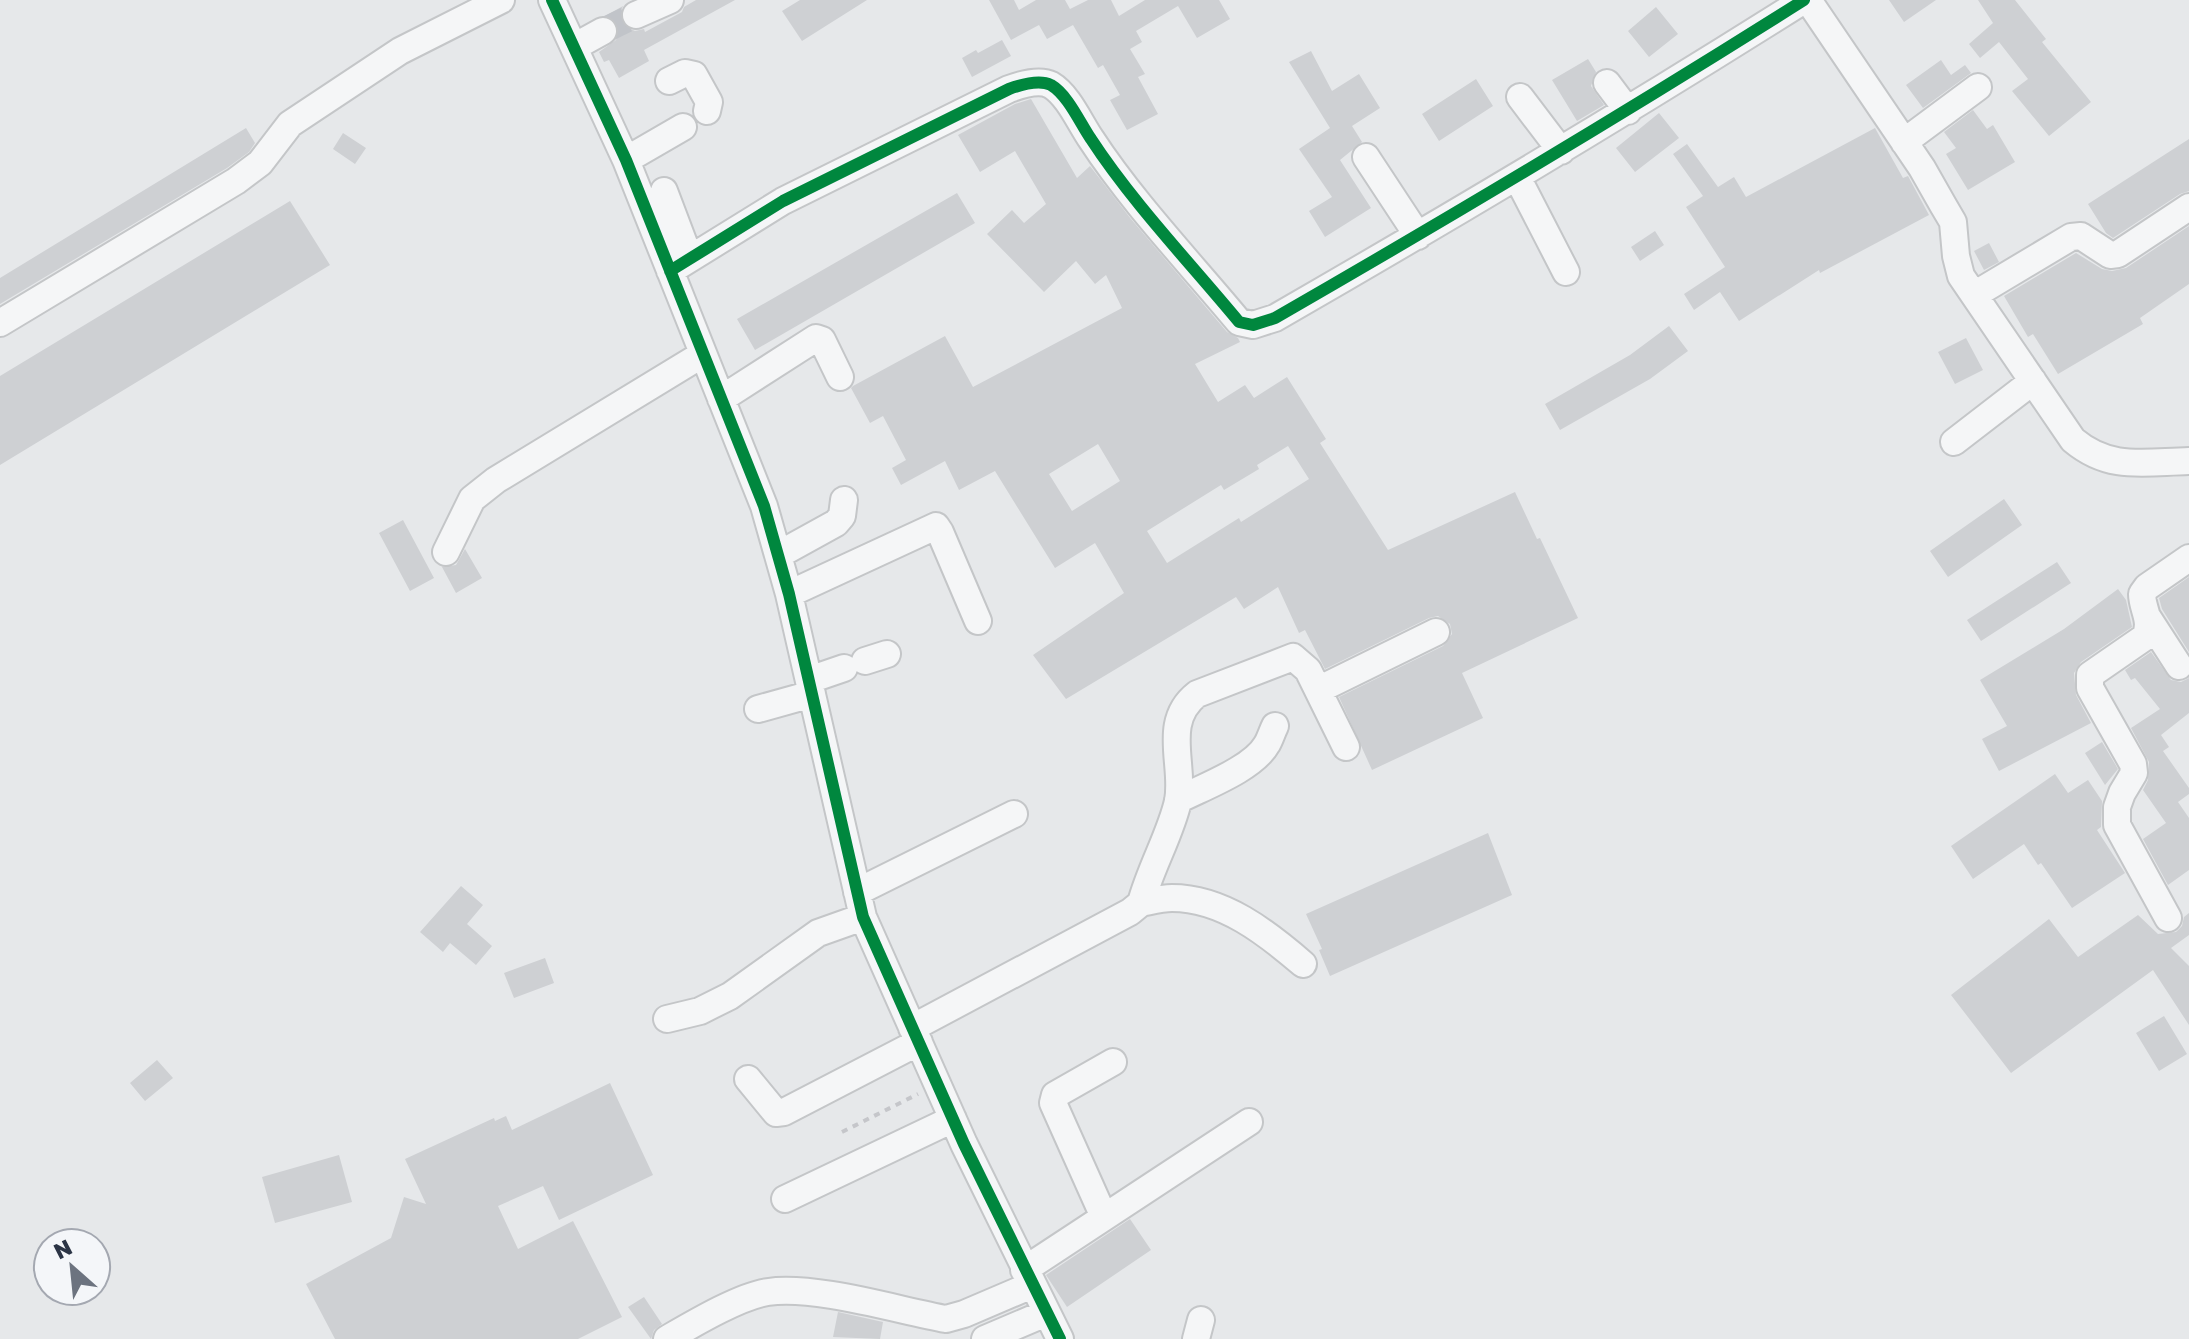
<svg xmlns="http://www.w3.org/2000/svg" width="2189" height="1339" font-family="'Golos Text',sans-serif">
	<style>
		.building { fill: #ced0d3; fill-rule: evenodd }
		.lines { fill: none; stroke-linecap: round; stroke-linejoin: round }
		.minor-tunnel { stroke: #c1c4c9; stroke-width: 26; stroke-dasharray: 26 13; stroke-linecap: butt }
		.minor-casing { stroke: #c4c6c8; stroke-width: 30 }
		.path { stroke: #c5c6ca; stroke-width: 4; stroke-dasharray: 6 6; stroke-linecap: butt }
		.minor { stroke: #f5f6f7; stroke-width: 26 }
		.cycleway-casing { stroke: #f4f6f9; stroke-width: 17 }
		.cycleway { stroke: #00873e; stroke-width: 12 }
	</style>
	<rect width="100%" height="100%" fill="#e6e8ea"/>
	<path class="building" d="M696,0H735L644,50L649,61L619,78L609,60L604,62L599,52L616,40L619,32L617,23L605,16L623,6L620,14L626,27L635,31L644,29L645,32L682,12L684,7Z
		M800,0H867L802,41L782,11Z
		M989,0H1014L1019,10L1036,0H1065L1070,9L1088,0H1111L1119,16L1145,0H1219L1230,19L1197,38L1178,6L1136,31L1142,42L1130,49L1145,74L1138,77L1158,114L1127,130L1110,100L1120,95L1103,65L1098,68L1073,25L1047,39L1039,25L1011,40Z
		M1889,0H1936L1904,22Z
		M1978,0H2015L2046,39L2042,42L2091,102L2049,136L2012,91L2028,79L1999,42L1980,58L1969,44L1993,23Z
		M1656,7L1678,34L1649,57L1628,31Z
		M1002,40L1011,56L972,77L962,58L976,50L978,53Z
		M1311,51L1332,91L1359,74L1380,108L1352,126L1362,142L1340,160L1371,208L1325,237L1309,211L1332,197L1299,149L1330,128L1289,62Z
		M1588,59L1596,72L1591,86L1604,105L1577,121L1552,80Z
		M1941,60L1951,75L1965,65L1971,73L1923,108L1906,85Z
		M1476,79L1493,106L1439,141L1422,114Z
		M1031,99L1077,178L1090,166L1131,219L1227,332L1238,338L1240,342L1195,364L1218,402L1245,385L1254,398L1287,377L1326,439L1320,443L1388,550L1515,492L1537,539L1540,538L1578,618L1462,673L1483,718L1372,770L1339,697L1443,646L1452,634L1450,624L1438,616L1429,618L1325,669L1305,630L1299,633L1278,587L1244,609L1236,597L1066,699L1033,655L1124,593L1095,543L1055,568L995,471L959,490L945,461L901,485L892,468L906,460L883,416L870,423L851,388L853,386L945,336L973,387L1122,308L1106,275L1095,284L1076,261L1044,292L987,234L1012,210L1024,223L1046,204L1015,151L980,172L958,135L1015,104ZM1098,444L1120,481L1072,511L1049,474ZM1288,446L1309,479L1241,522L1239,518L1167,563L1147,531L1221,485L1224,490L1259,469L1257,465Z
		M1973,110L1987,129L1993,125L2015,162L1968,190L1946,154L1956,148L1944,132Z
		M1659,113L1679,138L1635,172L1616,148Z
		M246,128L255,143L249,152L227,168L0,304V278Z
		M1875,128L1903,178L1908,176L1929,215L1820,273L1819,270L1739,321L1720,292L1694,310L1684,294L1725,267L1686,207L1703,196L1673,154L1687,144L1718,187L1734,177L1746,197Z
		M343,133L366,148L355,164L333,149Z
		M2189,139V191L2180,194L2113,238L2106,233L2088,204Z
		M957,193L975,223L755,350L737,319Z
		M290,201L330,265L0,465V376Z
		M2189,226V284L2140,318L2143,324L2058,374L2033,334L2028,337L2004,296L2076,253L2102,269L2112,271L2126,268Z
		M1655,231L1664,245L1640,261L1631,247Z
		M1989,243L1999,262L1984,270L1974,251Z
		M1669,326L1688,351L1650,379L1560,430L1545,404L1630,355Z
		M1966,338L1983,370L1955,384L1938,352Z
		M2004,499L2022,525L1948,577L1930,551Z
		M403,520L434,578L410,591L379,533Z
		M465,549L482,578L456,593L442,567L456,565Z
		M2057,562L2071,583L1981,641L1967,620Z
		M2189,577V652L2162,609L2159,598Z
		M2118,589L2126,600L2132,627L2081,662L2074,673L2076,695L2091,723L1999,771L1982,739L2007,726L1980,680L2064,629Z
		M2151,652L2171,680L2181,682L2189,678V713L2161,735L2169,747L2163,751L2189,788V794L2178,802L2189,818V870L2168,885L2143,839L2166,823L2143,790L2148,780L2149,762L2131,728L2160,709L2135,678L2131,680L2125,670Z
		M2102,742L2118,769L2105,785L2085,753Z
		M2055,774L2068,793L2088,780L2102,801L2101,827L2097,830L2125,873L2072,908L2041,863L2038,865L2024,844L1973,879L1951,846Z
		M1488,833L1512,895L1330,976L1319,950L1322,949L1306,914Z
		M461,886L483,905L467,924L492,946L476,965L450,943L443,952L420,932Z
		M2189,913V935L2171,948L2189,966V1025L2153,970L2011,1073L1951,995L2049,919L2078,957L2138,915L2158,934L2176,932L2182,926L2184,917Z
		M545,958L554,983L514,998L504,973Z
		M2164,1016L2187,1054L2159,1071L2136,1033Z
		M157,1060L173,1078L145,1101L130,1083Z
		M610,1083L653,1175L559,1220L543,1186L498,1206L518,1249L573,1221L622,1317L578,1339H335L306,1284L391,1238L404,1197L426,1204L405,1159L494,1118L495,1121L506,1116L512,1130Z
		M339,1155L352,1202L275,1223L262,1177Z
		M1130,1219L1151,1250L1067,1307L1046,1275Z
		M644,1297L662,1324L654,1330L651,1339L628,1307Z
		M838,1312L883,1322L880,1339L833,1337Z"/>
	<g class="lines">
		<path class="minor-tunnel" d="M603,31L636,15"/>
		<defs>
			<path id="minor" d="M552,0L626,160L764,506L789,594L863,917L964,1144L1060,1339
				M1808,0L1922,168L1943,205L1953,222L1956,256L1961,276L2073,440C2110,471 2144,462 2189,461
				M636,15L670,0
				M574,47L603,31
				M669,81L685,73L694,75L709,102L707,111
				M1607,83L1628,111
				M1520,97L1561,151
				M1904,142L1978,87
				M1366,157L1418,236
				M626,160L683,127
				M1517,177L1566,272
				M664,191L689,257
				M670,271L783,201L1009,89C1020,85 1039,79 1051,85C1068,95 1080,123 1091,139C1132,202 1191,264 1239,322L1253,325L1275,318C1454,215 1630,110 1804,0
				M1974,295L2071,237L2081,236L2110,255L2118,254L2189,207
				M0,323L236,181L260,163L290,124L400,51L501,0
				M721,399L816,338L822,340L840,377
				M1954,442L2033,381
				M446,552L472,499L496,480L703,354
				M778,555L836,523L842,516L844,500
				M789,594L936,526L940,532L978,621
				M2148,618L2179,666
				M865,661L887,654
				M809,680L844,668
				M1318,690L1436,632
				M758,709L812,694
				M1178,800C1203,787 1253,769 1267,744C1270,739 1272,732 1275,726
				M857,892L1014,814
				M1141,903C1151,901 1162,898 1172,898C1223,898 1267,933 1303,964
				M2168,918L2117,825V807L2122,793L2134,773L2133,764L2090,688V675L2145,637C2153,621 2142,609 2142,594L2147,587L2189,558
				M667,1019L700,1011L730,996L818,933L863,917
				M912,1028L1130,912L1141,903C1150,869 1171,833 1178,801C1185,765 1161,722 1197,694L1293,657L1308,670L1346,747
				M748,1079L776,1113L784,1112L919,1042
				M785,1199L953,1119
				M1104,1217L1053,1103L1055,1095L1113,1062
				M1024,1270L1249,1122
				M667,1339C693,1324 740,1296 768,1292C815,1285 897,1310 946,1319L964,1314L1032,1285
				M985,1339L1046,1313
				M1196,1339L1201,1320"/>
		</defs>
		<use href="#minor" class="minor-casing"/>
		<path class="path" d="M842,1132L918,1094"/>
		<use href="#minor" class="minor"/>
		<defs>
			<path id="cycleway" d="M552,0L626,160L764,506L789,594L863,917L964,1144L1060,1339
				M670,271L783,201L1009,89C1020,85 1039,79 1051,85C1068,95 1080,123 1091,139C1132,202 1191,264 1239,322L1253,325L1275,318C1454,215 1630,110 1804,0"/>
		</defs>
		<use href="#cycleway" class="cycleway-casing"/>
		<use href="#cycleway" class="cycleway"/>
	</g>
	<g transform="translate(72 1267) rotate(333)"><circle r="38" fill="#f4f6f9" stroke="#a4a8b1" stroke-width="2"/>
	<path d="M0-6L14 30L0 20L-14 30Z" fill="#6c737f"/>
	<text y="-12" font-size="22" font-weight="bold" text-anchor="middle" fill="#2b3445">N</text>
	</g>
</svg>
